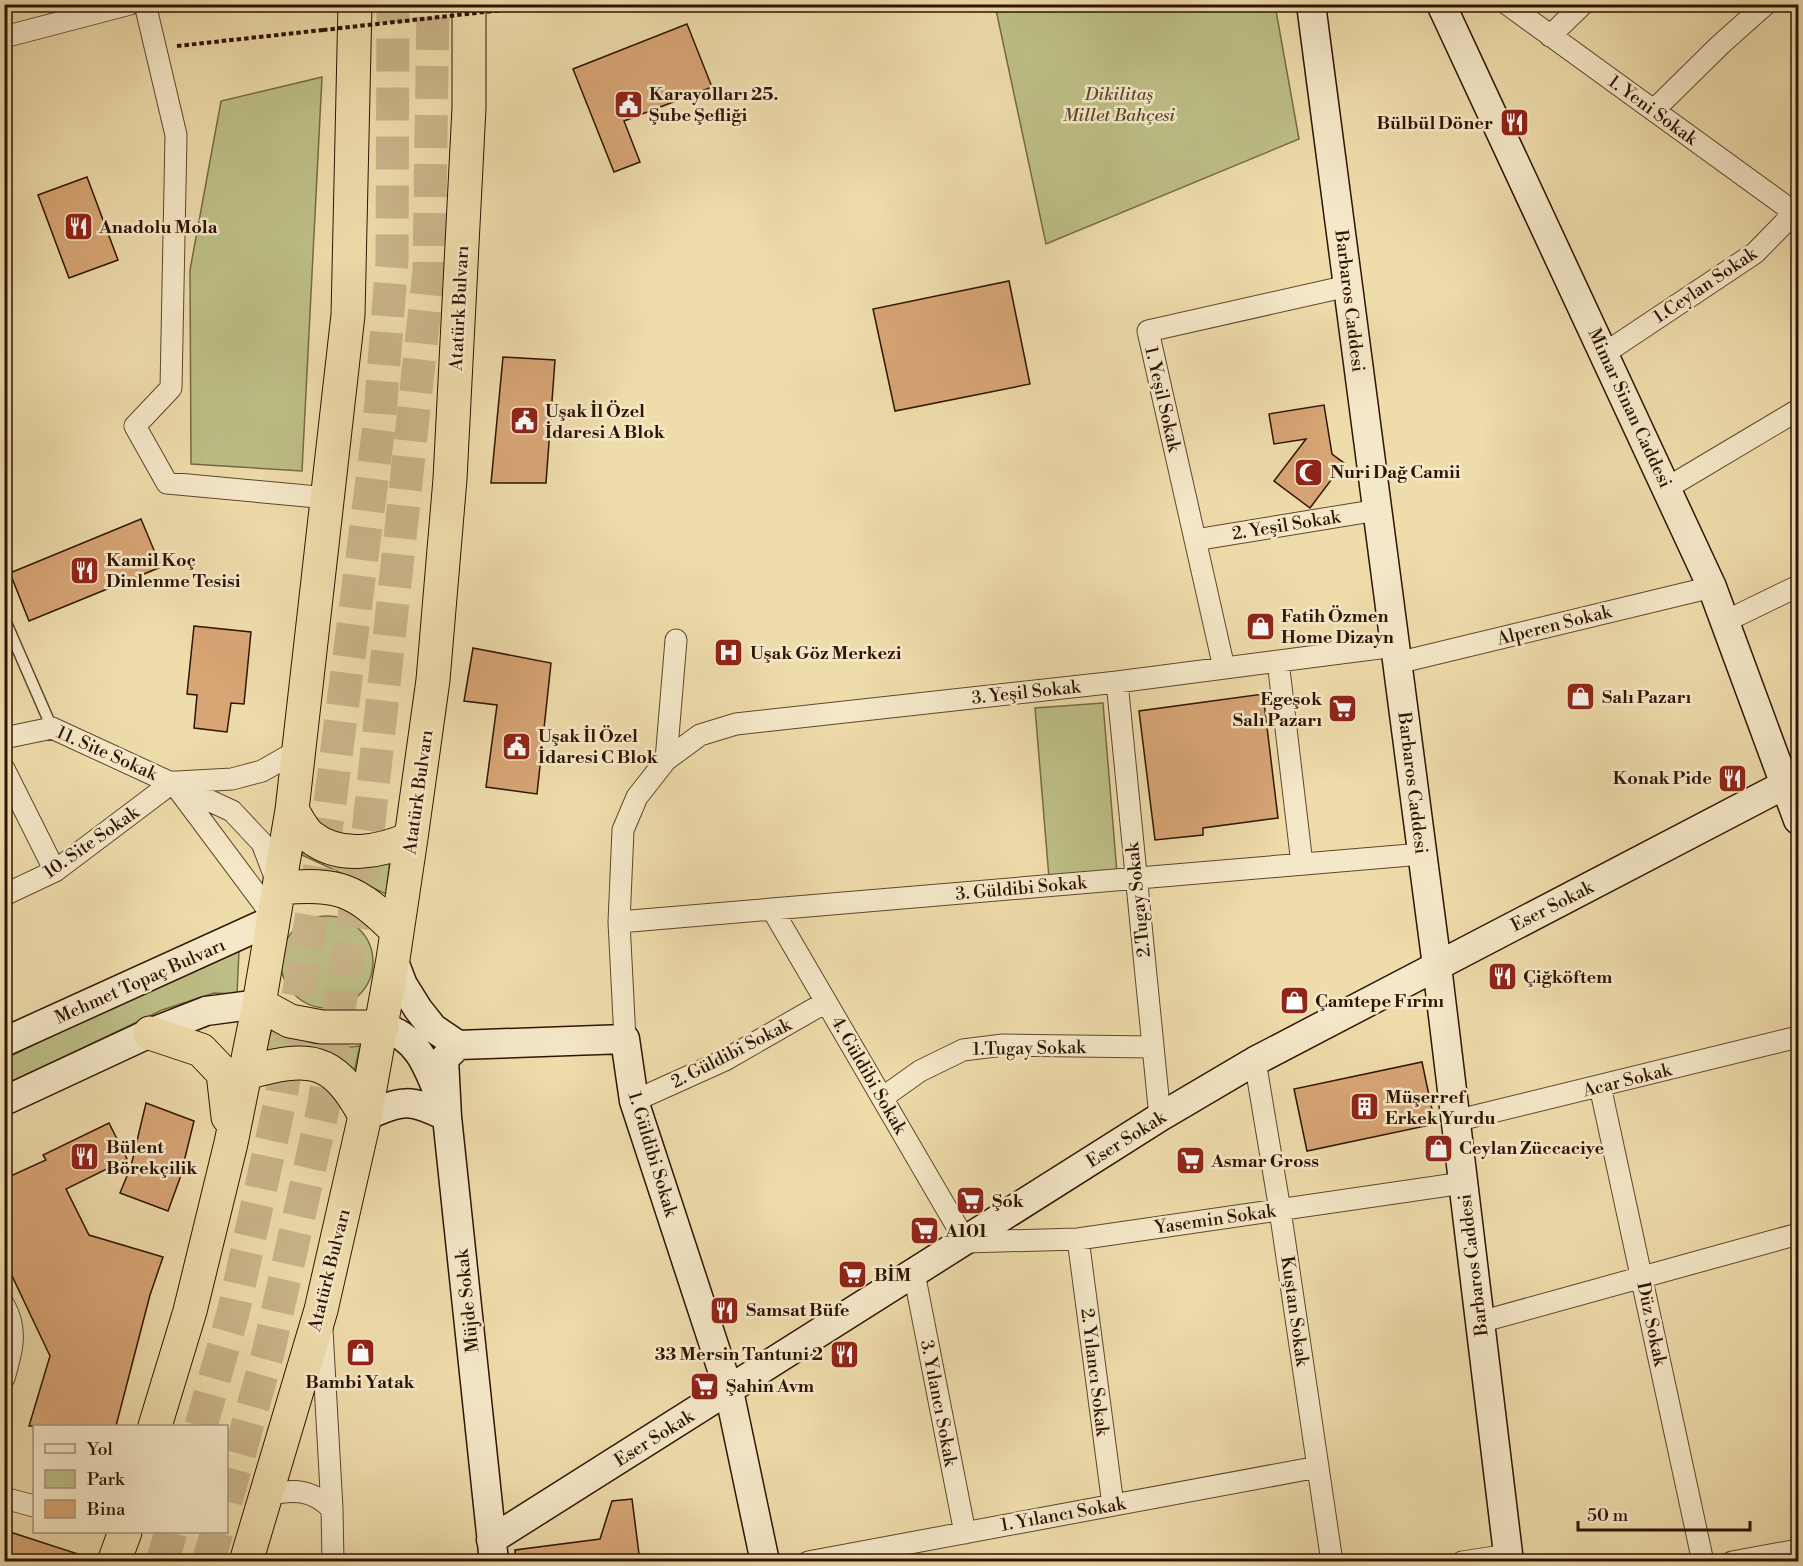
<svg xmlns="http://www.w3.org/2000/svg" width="1803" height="1566" font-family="'Libre Bodoni',serif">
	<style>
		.green { fill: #bdbf86; stroke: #766a44; stroke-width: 1.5 }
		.building { fill: #d8a575; stroke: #2f1403; stroke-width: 1.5 }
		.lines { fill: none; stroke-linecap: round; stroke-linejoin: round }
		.highway-tunnel { stroke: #c9b489; stroke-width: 33; stroke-dasharray: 33 16; stroke-linecap: butt }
		.lane-casing { stroke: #5f462d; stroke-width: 13 }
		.street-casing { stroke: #5f462d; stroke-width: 23 }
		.secondary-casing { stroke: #2f1403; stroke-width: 31 }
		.highway-casing { stroke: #2f1403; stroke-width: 35 }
		.path { stroke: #2f1403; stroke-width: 4; stroke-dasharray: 4.5 3; stroke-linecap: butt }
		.lane { stroke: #f5e8c8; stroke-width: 10 }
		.street { stroke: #f5e8c8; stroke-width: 21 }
		.secondary { stroke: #f5e8c8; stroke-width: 28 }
		.highway { stroke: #efdcab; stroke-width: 33 }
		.path-bridge { stroke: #2f1403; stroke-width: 4; stroke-dasharray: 4.5 3; stroke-linecap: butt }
		.labels { text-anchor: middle; stroke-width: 5; stroke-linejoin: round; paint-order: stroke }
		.poi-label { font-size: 18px; font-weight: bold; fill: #2f1403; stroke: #f5e8c8; text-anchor: start }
		.park-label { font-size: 18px; font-style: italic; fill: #5a472a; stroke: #f5e8c8 }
		.street-label { font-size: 18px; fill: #2f1403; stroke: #f5e8c8 }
	</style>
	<rect width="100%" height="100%" fill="#efdcab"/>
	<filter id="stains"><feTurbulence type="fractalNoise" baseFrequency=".00333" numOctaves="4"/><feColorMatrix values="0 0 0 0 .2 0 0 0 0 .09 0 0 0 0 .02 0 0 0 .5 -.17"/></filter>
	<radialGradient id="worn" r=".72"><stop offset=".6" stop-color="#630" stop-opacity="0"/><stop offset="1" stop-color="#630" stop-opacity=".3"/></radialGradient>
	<path class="green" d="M995,5H1275L1299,139L1046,244Z
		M322,77L302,471L191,464L190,270L221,101Z
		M1103,703L1117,873L1049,878L1035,708Z
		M305,847L390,858L386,894L302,855Z
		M281 962a46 46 0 1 1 92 0a46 46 0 1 1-92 0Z
		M239,951L237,994L214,993L162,1010L5,1085V1059L121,1002Z
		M272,1029C301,1041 328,1050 360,1046L352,1081L263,1058Z"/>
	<path class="building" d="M687,24L712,87L624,121L640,162L614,172L573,69Z
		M87,177L118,260L69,278L38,195Z
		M1009,281L1030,384L895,411L873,309Z
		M503,357L555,360L546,483H491Z
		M1324,405L1332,454L1344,463L1310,508L1274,481L1306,439L1274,444L1269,414Z
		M141,519L161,567L29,621L10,573Z
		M194,626L251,632L244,704L231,703L227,732L194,728L197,695L187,694Z
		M473,648L551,663L537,794L486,787L497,705L464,701Z
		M1263,694L1278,818L1203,828V835L1155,840L1139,711Z
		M1422,1062L1435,1124L1307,1151L1294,1089Z
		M146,1103L194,1121L180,1178L168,1211L120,1193L131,1166Z
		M109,1123L127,1159L66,1189L89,1235L163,1257L150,1295L116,1426H29L50,1356L4,1259V1179L46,1160L43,1155Z
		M632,1499L640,1562H516L515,1550L600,1539L612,1501Z
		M4,1530L90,1558L89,1562H4Z"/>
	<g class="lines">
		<path class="highway-tunnel" d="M201,1426L233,1313L280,1102L328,818L379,426L392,261L393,4
			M226,1501L268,1353L323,1109L369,823L429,271L433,4
			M162,1562L171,1532
			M208,1562L217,1532"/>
		<defs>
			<path id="lane" d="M4,618L52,728"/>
			<path id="street" d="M145,4L176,135L171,388L135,426L167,483L328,498
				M1507,4L1798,215
				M1550,36L1583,4
				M4,37L130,4
				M1654,110L1720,45L1766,4
				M1605,353L1755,253L1798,209
				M1667,488L1798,410
				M1195,540L1378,510
				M1726,621L1798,586
				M1278,661L1302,864
				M1397,663L1712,587
				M1224,668L1148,331L1348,286
				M1117,682L1160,1117
				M4,738L52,728L232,811L262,843L277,882
				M666,760L700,735L736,724L1117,682L1395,646
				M4,769L55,871
				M177,782L232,779L262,771L299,750
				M175,785L275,919
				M4,895L55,871L173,782
				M772,909L966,1242L1078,1239L1463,1183
				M619,922L1422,854
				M625,1039L619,922L623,830L637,797L666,760L676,640
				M1255,1061L1280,1210L1332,1562
				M1600,1086L1703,1562
				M882,1098L920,1071L963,1050L1003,1045L1153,1047
				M634,1101L725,1060L826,1002
				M1455,1121L1798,1037
				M1078,1239L1113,1505
				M914,1273L965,1533
				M4,1305C18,1330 12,1351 4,1378
				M1480,1322L1798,1234
				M322,1330L332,1509
				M267,1495C294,1489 312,1489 332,1509L333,1562
				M4,1498L34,1506
				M808,1562L1318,1467
				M1462,1562L1508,1555
				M1732,1562L1798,1550"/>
			<path id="secondary" d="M1311,4L1437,966L1509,1562
				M1441,4L1712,587L1798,820
				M393,959L403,985L418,1009L433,1028L458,1045L625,1039L634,1101L729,1391L765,1562
				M382,1027C416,1036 427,1064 439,1095
				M4,1042L275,919
				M458,1045L444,1059L447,1117L494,1562
				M4,1101L150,1033L206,1011L259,1004
				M365,1116C404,1100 409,1098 447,1117
				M491,1540L1160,1117L1255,1061L1786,784"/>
			<path id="highway" d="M292,810C297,818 303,831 311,837C340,860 381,852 411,838
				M280,888C339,883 355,889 397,931
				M259,1004L290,1021L322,1027H382
				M150,1033L201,1050L223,1073L228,1117
				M246,1073C308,1056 333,1055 365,1116
				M155,1426L190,1311L231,1143L259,1004L292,810L348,315L355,4
				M114,1562L125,1532
				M246,1562L321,1310L365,1116L393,959L411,838L433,680L450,479L469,108V4"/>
		</defs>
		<use href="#lane" class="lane-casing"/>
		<use href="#street" class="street-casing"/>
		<use href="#secondary" class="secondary-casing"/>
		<use href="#highway" class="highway-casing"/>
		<path class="path" d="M506,4L521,8V4
			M177,46L323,30"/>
		<use href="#lane" class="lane"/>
		<use href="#street" class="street"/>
		<use href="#secondary" class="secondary"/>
		<use href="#highway" class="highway"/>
		<path class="path-bridge" d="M323,30L521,8"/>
	</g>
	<defs>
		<symbol id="civic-square" viewBox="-11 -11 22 22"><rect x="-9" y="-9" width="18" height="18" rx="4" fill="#8f2418" stroke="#f5e8c8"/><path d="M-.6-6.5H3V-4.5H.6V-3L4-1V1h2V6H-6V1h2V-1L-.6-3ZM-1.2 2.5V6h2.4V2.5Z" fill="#fff"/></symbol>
		<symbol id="restaurant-square" viewBox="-11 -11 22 22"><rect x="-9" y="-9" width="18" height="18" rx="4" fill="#8f2418" stroke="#f5e8c8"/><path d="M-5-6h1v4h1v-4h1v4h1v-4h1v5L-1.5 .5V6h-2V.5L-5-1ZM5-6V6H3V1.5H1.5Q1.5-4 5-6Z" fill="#fff"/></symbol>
		<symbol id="mosque-square" viewBox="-11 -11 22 22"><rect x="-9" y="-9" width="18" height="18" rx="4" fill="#8f2418" stroke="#f5e8c8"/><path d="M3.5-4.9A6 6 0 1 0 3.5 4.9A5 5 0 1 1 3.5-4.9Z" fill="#fff"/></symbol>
		<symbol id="shop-square" viewBox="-11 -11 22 22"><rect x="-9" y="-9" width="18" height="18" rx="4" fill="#8f2418" stroke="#f5e8c8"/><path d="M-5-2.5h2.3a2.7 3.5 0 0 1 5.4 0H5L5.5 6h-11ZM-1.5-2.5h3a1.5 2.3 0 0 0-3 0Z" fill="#fff"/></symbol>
		<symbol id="hospital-square" viewBox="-11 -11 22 22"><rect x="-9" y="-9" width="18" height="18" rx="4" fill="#8f2418" stroke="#f5e8c8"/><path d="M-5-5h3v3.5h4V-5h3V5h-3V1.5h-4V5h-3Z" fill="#fff"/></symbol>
		<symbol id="supermarket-square" viewBox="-11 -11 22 22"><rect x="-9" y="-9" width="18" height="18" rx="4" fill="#8f2418" stroke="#f5e8c8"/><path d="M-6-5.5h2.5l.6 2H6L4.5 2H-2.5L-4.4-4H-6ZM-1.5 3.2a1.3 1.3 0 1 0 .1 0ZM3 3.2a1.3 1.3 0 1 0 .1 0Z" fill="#fff"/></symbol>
		<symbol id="building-square" viewBox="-11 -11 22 22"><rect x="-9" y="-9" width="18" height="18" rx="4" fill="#8f2418" stroke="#f5e8c8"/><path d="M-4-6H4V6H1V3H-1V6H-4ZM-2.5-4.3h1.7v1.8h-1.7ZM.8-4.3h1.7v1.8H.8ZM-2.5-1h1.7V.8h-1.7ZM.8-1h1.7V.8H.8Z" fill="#fff"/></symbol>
	</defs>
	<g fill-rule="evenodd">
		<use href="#civic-square" x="612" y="88" width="33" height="33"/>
		<use href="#restaurant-square" x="1498" y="106" width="33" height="33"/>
		<use href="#restaurant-square" x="62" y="210" width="33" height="33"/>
		<use href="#civic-square" x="508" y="404" width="33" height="33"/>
		<use href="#mosque-square" x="1292" y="456" width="33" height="33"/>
		<use href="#restaurant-square" x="68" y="554" width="33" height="33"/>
		<use href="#shop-square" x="1244" y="610" width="33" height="33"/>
		<use href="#hospital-square" x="712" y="636" width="33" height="33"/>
		<use href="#shop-square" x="1564" y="680" width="33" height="33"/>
		<use href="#supermarket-square" x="1326" y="692" width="33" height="33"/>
		<use href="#civic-square" x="500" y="730" width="33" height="33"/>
		<use href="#restaurant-square" x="1716" y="762" width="33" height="33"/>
		<use href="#restaurant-square" x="1486" y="960" width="33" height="33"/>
		<use href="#shop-square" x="1278" y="984" width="33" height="33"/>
		<use href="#building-square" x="1348" y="1090" width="33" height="33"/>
		<use href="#shop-square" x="1422" y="1132" width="33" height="33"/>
		<use href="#restaurant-square" x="68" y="1140" width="33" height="33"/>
		<use href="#supermarket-square" x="1174" y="1144" width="33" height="33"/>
		<use href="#supermarket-square" x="954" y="1184" width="33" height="33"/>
		<use href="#supermarket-square" x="908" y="1214" width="33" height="33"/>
		<use href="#supermarket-square" x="836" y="1258" width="33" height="33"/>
		<use href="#restaurant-square" x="708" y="1294" width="33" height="33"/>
		<use href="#shop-square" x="344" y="1336" width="33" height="33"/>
		<use href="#restaurant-square" x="828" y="1338" width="33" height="33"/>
		<use href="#supermarket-square" x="688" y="1370" width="33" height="33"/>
	</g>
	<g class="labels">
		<g class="poi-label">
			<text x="649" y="100">Karayolları 25.<tspan x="649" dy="21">Şube Şefliği</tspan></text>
			<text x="1493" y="129" text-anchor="end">Bülbül Döner</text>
			<text x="99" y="233">Anadolu Mola</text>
			<text x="545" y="417">Uşak İl Özel<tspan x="545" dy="21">İdaresi A Blok</tspan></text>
			<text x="1330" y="478">Nuri Dağ Camii</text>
			<text x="106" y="566">Kamil Koç<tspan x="106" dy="21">Dinlenme Tesisi</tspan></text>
			<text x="1281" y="622">Fatih Özmen<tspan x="1281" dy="21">Home Dizayn</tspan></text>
			<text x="750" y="659">Uşak Göz Merkezi</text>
			<text x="1602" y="703">Salı Pazarı</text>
			<text x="1322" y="705" text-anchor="end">Egeşok<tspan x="1322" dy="21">Salı Pazarı</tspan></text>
			<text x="538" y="742">Uşak İl Özel<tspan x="538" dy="21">İdaresi C Blok</tspan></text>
			<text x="1712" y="784" text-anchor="end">Konak Pide</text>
			<text x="1523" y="983">Çiğköftem</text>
			<text x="1315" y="1007">Çamtepe Fırını</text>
			<text x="1385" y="1103">Müşerref<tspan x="1385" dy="21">Erkek Yurdu</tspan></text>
			<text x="106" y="1153">Bülent<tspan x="106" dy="21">Börekçilik</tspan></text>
			<text x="1459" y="1154">Ceylan Züccaciye</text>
			<text x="1211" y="1167">Asmar Gross</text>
			<text x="992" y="1207">Şok</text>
			<text x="945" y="1237">A101</text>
			<text x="874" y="1281">BİM</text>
			<text x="746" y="1316">Samsat Büfe</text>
			<text x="823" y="1360" text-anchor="end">33 Mersin Tantuni 2</text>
			<text x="360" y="1388" text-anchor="middle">Bambi Yatak</text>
			<text x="726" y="1392">Şahin Avm</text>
		</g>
		<g class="park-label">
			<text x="1119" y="100">Dikilitaş<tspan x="1119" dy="21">Millet Bahçesi</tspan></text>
		</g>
		<g class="street-label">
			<text transform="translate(1653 110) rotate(36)" y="6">1. Yeni Sokak</text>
			<text transform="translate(1705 285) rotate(-34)" y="6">1.Ceylan Sokak</text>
			<text transform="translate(1350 301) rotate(83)" y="6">Barbaros Caddesi</text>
			<text transform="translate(459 308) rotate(-87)" y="6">Atatürk Bulvarı</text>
			<text transform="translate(1163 399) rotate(77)" y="6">1. Yeşil Sokak</text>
			<text transform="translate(1630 408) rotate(65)" y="6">Mimar Sinan Caddesi</text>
			<text transform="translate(1286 525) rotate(-9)" y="6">2. Yeşil Sokak</text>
			<text transform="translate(1554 625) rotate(-14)" y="6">Alperen Sokak</text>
			<text transform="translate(1026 692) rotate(-6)" y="6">3. Yeşil Sokak</text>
			<text transform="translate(107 753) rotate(24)" y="6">11. Site Sokak</text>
			<text transform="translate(1413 783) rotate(83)" y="6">Barbaros Caddesi</text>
			<text transform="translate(418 792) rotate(-82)" y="6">Atatürk Bulvarı</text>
			<text transform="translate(91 842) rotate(-35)" y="6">10. Site Sokak</text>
			<text transform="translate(1021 888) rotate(-5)" y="6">3. Güldibi Sokak</text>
			<text transform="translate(1138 900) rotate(-96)" y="6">2.Tugay Sokak</text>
			<text transform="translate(1552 906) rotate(-27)" y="6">Eser Sokak</text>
			<text transform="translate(140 981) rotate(-24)" y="6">Mehmet Topaç Bulvarı</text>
			<text transform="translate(1029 1048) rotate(-1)" y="6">1.Tugay Sokak</text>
			<text transform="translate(731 1053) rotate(-27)" y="6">2. Güldibi Sokak</text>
			<text transform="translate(869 1075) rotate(60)" y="6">4. Güldibi Sokak</text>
			<text transform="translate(1627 1080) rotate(-14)" y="6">Acar Sokak</text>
			<text transform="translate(1126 1139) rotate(-32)" y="6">Eser Sokak</text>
			<text transform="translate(653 1154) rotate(73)" y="6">1. Güldibi Sokak</text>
			<text transform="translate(1215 1219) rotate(-8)" y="6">Yasemin Sokak</text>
			<text transform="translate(1473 1265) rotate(-97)" y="6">Barbaros Caddesi</text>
			<text transform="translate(329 1270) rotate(-76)" y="6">Atatürk Bulvarı</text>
			<text transform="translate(467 1301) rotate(-96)" y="6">Müjde Sokak</text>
			<text transform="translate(1295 1311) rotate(82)" y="6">Kuştan Sokak</text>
			<text transform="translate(1652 1324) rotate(78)" y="6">Düz Sokak</text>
			<text transform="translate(1095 1372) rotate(83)" y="6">2. Yılancı Sokak</text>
			<text transform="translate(939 1403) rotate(79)" y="6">3. Yılancı Sokak</text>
			<text transform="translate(654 1438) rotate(-32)" y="6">Eser Sokak</text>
			<text transform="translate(1063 1514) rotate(-10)" y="6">1. Yılancı Sokak</text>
		</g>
	</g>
	<rect width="1803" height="1566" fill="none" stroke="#efdcab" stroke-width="24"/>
	<rect x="6" y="6" width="1791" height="1554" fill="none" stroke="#2f1403" stroke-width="3"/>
	<rect x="12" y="12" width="1779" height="1542" fill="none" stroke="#2f1403" stroke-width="1.5"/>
	<rect x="33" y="1425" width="195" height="108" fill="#f5e8c8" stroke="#a69379" stroke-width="1.5"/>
	<rect x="45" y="1444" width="30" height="9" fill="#f5e8c8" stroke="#a69379" stroke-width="1.5"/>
	<text x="87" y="1455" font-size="18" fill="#2f1403">Yol</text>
	<rect x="45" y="1470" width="30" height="18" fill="#bdbf86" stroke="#a69379" stroke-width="1.5"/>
	<text x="87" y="1485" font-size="18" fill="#2f1403">Park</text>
	<rect x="45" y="1500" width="30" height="18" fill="#d8a575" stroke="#a69379" stroke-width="1.5"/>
	<text x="87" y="1515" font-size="18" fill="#2f1403">Bina</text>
	<path d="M1578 1521v9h172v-9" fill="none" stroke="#2f1403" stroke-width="3"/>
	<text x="1587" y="1521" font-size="18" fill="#2f1403" stroke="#f5e8c8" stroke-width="4.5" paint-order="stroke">50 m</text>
	<rect width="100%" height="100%" filter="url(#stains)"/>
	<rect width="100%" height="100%" fill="url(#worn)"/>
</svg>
